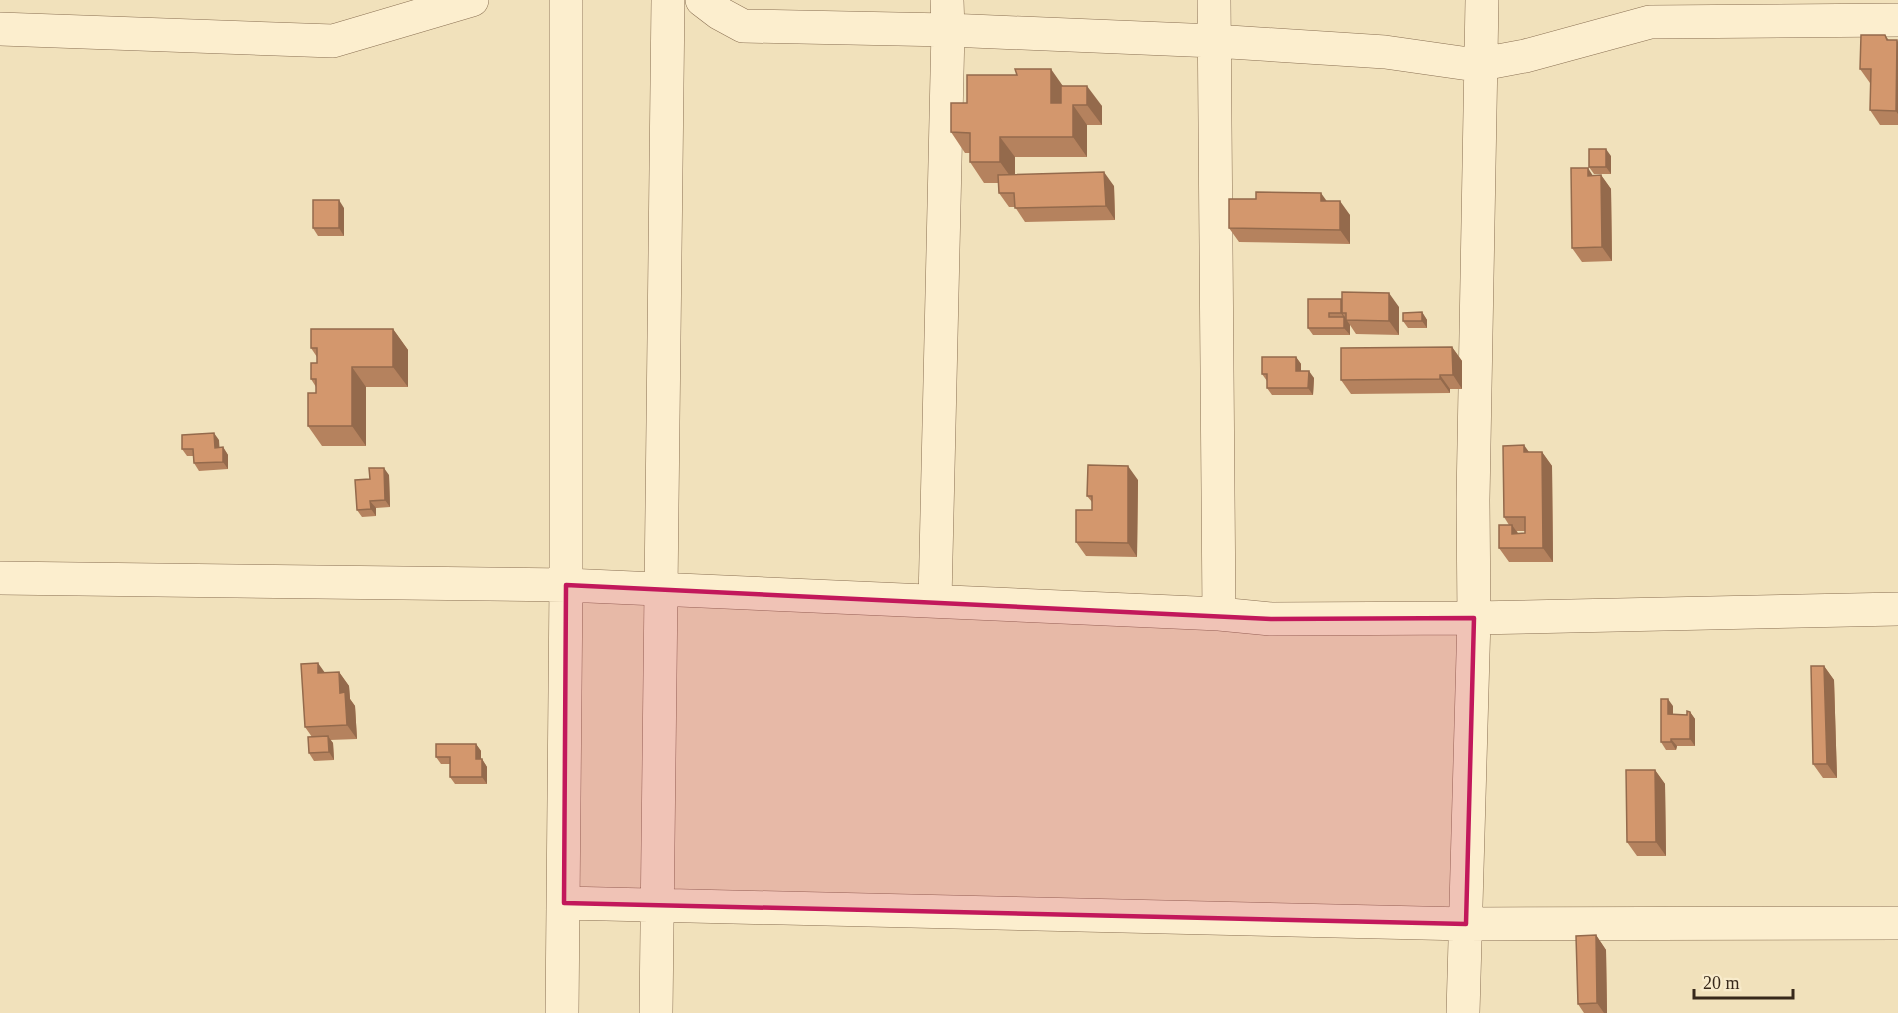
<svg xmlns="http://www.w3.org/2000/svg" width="1898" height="1013" font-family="Georgia,serif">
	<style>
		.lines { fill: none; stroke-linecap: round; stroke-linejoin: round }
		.minor-casing { stroke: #8a7053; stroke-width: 34 }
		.minor { stroke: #fceece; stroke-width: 33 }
		.wall { fill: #b5825e; fill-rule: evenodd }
		.shaded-wall { fill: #946a4c }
		.building { fill: #d3976d; stroke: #946a4c; stroke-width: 1.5 }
		.marked { fill: #c2185b; fill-opacity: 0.2; stroke: #c2185b; stroke-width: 4.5; stroke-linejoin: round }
	</style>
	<rect width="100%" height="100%" fill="#f1e1bb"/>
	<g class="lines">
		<defs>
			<path id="minor" d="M702,0L719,13L743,26L948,30L1214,41L1385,52L1469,64H1482L1525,56L1650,22L1898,20
				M1214,0L1219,614
				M0,29L333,41L472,0
				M0,578L566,585L1219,614L1271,619L1474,618L1898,609
				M935,601L948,30L947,0
				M564,903L1466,924L1898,923
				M562,1013L566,585V0
				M656,1013L668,0
				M1463,1013L1474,618L1473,500L1482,0"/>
		</defs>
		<use href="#minor" class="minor-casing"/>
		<use href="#minor" class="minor"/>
	</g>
	<path class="wall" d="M1889,40L1898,42V125H1880L1870,110V83L1860,69Z
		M1063,86L1102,106V125H1087V157H1015V174L1114,186L1115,220L1025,222L1015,207H1009L999,193L998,183H984L970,162V153H965L951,132Z
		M1611,156V174H1594L1589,167Z
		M1601,175L1611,189L1612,261L1582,262L1572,248L1593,176Z
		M1326,201L1350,215V244L1239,242L1229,228Z
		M344,208V236H318L313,228Z
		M1341,299L1342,300L1399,307V335L1356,334L1350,325V335H1313L1308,328Z
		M1422,312L1427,320V328H1408L1403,321Z
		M393,329L408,350V387H366V446H322L308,426L316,393V387L311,379L317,363V357L311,348Z
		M1452,347L1462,361V389H1450V393L1351,394L1341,380Z
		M1296,357L1301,364V371L1314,378L1313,395H1272L1267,388V381L1262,374Z
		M219,440V448L223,447L228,455V469L199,471L194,463L193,456H187L182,449Z
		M1529,452H1542L1552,466L1553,562H1509L1499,548L1509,525L1504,517ZM1517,531H1525V533L1518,534Z
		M389,475L390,507L376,508V516L362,517L357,510L370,479Z
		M1138,480L1137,557L1086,556L1076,542L1092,510V502L1087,496Z
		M1824,666L1834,680L1837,778H1823L1813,764Z
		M339,672L349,686L350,699L355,706L357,739L330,740L333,743L334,760L314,761L309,753L312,737L305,727L325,673Z
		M1673,706V715H1687L1690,712L1695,719V746H1677L1676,750H1666L1661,742Z
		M476,744L481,751V759H482L487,767V784H455L450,777V764H441L436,757Z
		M1655,770L1665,784L1666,856H1637L1627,842Z
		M1596,935L1606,950L1607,1013H1584L1578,1004Z"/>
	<path class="shaded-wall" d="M1885,35L1895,49L1897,40L1898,42V114L1896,111L1887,40Z
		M1051,69L1065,89V123L1051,103Z
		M1087,86L1102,106V125L1087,105Z
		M1073,105L1087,125V157L1073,137Z
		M1000,137L1015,157V183L1000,162Z
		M1606,149L1611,156V174L1606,167Z
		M1588,168L1597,182L1588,176Z
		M1104,172L1114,186L1115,220L1106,206Z
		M1601,175L1611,189L1612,261L1602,247Z
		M1321,193L1331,207L1321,201Z
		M339,200L344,208V236L339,228Z
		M1340,201L1350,215V244L1340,230Z
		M1389,293L1399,307V335L1389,321Z
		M1341,299L1346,306L1342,313L1350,325V335L1344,328V318L1341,313Z
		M1422,312L1427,320V328L1422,321Z
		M393,329L408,350V387L393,367Z
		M1452,347L1462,361V389L1453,375Z
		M1296,357L1301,364V378L1296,371Z
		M352,367L366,387V446L352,426Z
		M1309,371L1314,378L1313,395L1308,388Z
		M1440,375L1450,389V393L1440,379Z
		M214,433L219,440L220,455L215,448Z
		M1524,445L1534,459L1524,452Z
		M223,447L228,455V469L223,462Z
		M1542,452L1552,466L1553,562L1543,548Z
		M1128,466L1138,480L1137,557L1128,543Z
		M384,468L389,475L390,507L385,500Z
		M370,501L376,508V516L371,509Z
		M1512,525L1522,539L1512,534Z
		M318,663L328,677L318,673Z
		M1824,666L1834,680L1837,778L1827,764Z
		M339,672L349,686L350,699L355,706L357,739L347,725L340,693Z
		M1668,699L1673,706V722L1668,714Z
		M1690,712L1695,719V746L1690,739Z
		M328,736L333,743L334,760L329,752Z
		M1671,739L1677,746L1676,750L1671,742Z
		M476,744L481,751V767L476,759Z
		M482,759L487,767V784L482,777Z
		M1655,770L1665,784L1666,856L1656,842Z
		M1596,935L1606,950L1607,1013H1604L1597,1003Z"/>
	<path class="building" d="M1861,35H1885L1887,40H1897L1896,111L1870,110L1871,69H1860Z
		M1015,69H1051V103H1061V86H1087V105H1073V137H1000V162H970V133L951,132V103H967V75H1017Z
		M1589,149H1606V167H1589Z
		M1571,168H1588V176L1601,175L1602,247L1572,248Z
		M1104,172L1106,206L1015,208L1014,193H999L998,175Z
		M1256,192L1321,193V201H1340V230L1229,228V199H1256Z
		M313,200H339V228H313Z
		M1342,292L1389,293V321L1346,320V313H1342Z
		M1308,299H1341V313H1329V317H1344V328H1308Z
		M1422,312V321H1403V313Z
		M311,329H393V367H352V426H308V393H316V379H311V363H317V348H311Z
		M1452,347L1453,375H1440V379L1341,380V348Z
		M1262,357H1296V371H1309L1308,388H1267V374H1262Z
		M214,433L215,448L223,447V462L194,463L193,449H182V435Z
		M1524,445V452H1542L1543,548H1499V525H1512V534L1525,533V517H1504L1503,446Z
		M1088,465L1128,466V543L1076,542V510H1092V496H1087Z
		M369,468H384L385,500L370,501L371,509L357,510L355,480L370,479Z
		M318,663V673L339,672L340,693L345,692L347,725L305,727L301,664Z
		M1811,666H1824L1827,764H1813Z
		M1661,699H1668V714L1687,715V711L1690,712V739H1671V742H1661Z
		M328,736L329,752L309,753L308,737Z
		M436,744H476V759H482V777H450V757H436Z
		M1626,770H1655L1656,842H1627Z
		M1596,935L1597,1003L1578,1004L1576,936Z"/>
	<path class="marked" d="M566,585L1271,619L1474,618L1466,924L564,903Z"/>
	<path d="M1694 989v9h99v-9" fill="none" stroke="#37281a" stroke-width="3"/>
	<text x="1703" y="989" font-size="18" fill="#37281a" stroke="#f8ebcb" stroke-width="4.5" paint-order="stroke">20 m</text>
</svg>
